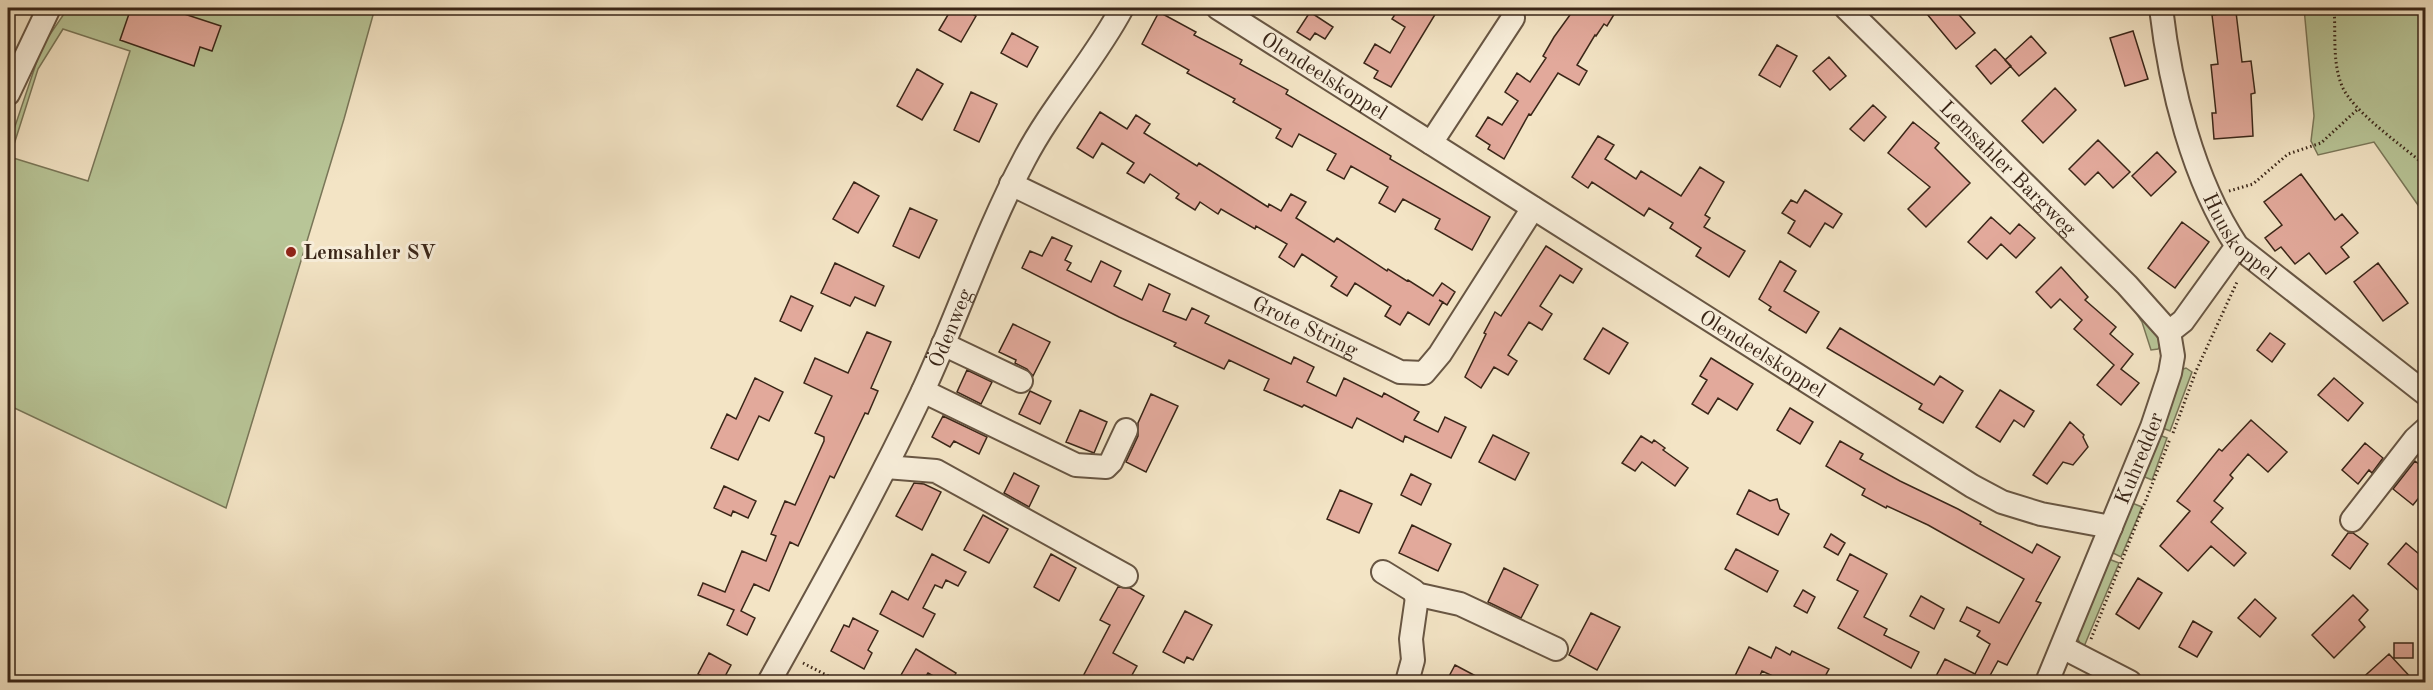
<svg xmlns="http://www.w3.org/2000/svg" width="2433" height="690" font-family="'Old Standard TT',serif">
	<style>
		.green { fill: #b8c597; stroke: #797658; stroke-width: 1.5; fill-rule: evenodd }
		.building { fill: #e2a99b; stroke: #3a2618; stroke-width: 1.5 }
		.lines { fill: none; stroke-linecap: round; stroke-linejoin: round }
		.minor-casing { stroke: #685643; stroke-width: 26 }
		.path { stroke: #3a2618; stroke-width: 3; stroke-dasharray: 1.5 3; stroke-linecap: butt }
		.minor { stroke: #f7edd9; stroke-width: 22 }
		.poi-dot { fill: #8f2418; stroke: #f7edd9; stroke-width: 2 }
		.labels { text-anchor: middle; stroke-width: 6; stroke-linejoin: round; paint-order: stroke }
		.street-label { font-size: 21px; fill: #3a2618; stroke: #f7edd9 }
		.poi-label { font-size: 21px; font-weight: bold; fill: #3a2618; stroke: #f7edd9; text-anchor: start }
	</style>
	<rect width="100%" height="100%" fill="#f3e4c5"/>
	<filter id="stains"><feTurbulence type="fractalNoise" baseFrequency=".00333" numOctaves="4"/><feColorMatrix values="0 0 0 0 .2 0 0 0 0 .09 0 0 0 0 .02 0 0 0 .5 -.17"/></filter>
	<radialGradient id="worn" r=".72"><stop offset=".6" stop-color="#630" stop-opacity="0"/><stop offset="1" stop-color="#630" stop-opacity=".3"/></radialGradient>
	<path class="green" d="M68,8H375L344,119L226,508L8,405V147L42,46ZM63,29L130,51L88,181L10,157L38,69Z
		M2304,8H2425V215L2374,142L2318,155L2311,141L2314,116Z
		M2131,305L2157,333L2162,344L2158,349L2151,350L2142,322Z
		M2186,368L2192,372L2170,431L2160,427L2180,370Z
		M2157,434L2167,438L2152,480L2140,475Z
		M2132,503L2142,507L2121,557L2109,551Z
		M2106,558L2119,563L2083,649L2077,637Z"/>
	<path class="building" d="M131,8H166L221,26L212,51L200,47L194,66L120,40Z
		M952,8H961L976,16L961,42L939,30Z
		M1399,8H1439L1391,87L1374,78L1378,71L1364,63L1375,44L1390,53L1405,27L1392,19Z
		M1575,8H1618L1607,26L1604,24L1596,36L1595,35L1577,65L1587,71L1579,85L1558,73L1531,115L1529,114L1504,159L1488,149L1490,145L1476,136L1488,117L1502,125L1518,101L1505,92L1517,73L1530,82L1546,58L1543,56L1554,37Z
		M1922,8H1953L1975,33L1956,49Z
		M1159,12L1196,32L1194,35L1242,60L1240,64L1288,90L1286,94L1391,156L1390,159L1490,217L1472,250L1435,229L1440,219L1403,199L1395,212L1379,203L1388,187L1351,166L1344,179L1327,170L1336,154L1299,134L1292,147L1276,138L1281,129L1233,102L1235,99L1187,73L1189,70L1142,44Z
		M1310,12L1333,27L1325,39L1315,33L1310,40L1297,32Z
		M2236,12L2242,62L2251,61L2255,93L2251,94L2253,136L2214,139L2212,113H2216L2211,65L2218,64L2212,15Z
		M2133,31L2148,79L2125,86L2110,38Z
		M1012,33L1038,47L1027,67L1001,53Z
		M2031,36L2046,53L2019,76L2005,60Z
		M1777,45L1797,56L1780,87L1759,75Z
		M1995,49L2011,66L1991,84L1976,66Z
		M1829,57L1846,76L1830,90L1813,71Z
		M917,69L943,84L922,120L897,106Z
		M2055,88L2076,110L2043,143L2022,121Z
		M971,92L997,104L979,142L954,130Z
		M1873,105L1886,117L1864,141L1850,129Z
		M1100,112L1127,129L1136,115L1150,124L1144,133L1197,166L1199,163L1268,207L1269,204L1281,211L1291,194L1306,202L1296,218L1334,242L1337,238L1387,271L1388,269L1407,281L1408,280L1433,296L1442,283L1455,292L1447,305L1439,300L1443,302L1429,325L1408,312L1400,325L1385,316L1391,306L1355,283L1347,296L1331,286L1337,277L1302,254L1294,267L1279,257L1287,244L1256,226L1255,229L1221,209L1218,214L1200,202L1195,210L1176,198L1179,194L1150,174L1144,183L1127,173L1134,163L1102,143L1093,158L1077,148Z
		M1913,122L1939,143L1935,148L1970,183L1926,227L1908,209L1930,187L1888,153Z
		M1598,136L1614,145L1605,159L1636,179L1641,171L1681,196L1700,167L1724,182L1705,215L1710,218L1704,227L1745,251L1729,277L1696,256L1701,248L1670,228L1673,223L1649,208L1644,216L1592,182L1588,188L1572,177Z
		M2098,140L2130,172L2113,188L2098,172L2085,185L2069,169Z
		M2157,152L2176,172L2151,196L2132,176Z
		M2301,174L2335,220L2342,214L2358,233L2341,247L2349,257L2326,274L2309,253L2295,264L2281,247L2275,251L2265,238L2282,225L2264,202Z
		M854,182L879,196L858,233L833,219Z
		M1805,190L1842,214L1833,228L1825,223L1810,247L1788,233L1795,221L1782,213L1791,200L1797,203Z
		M910,208L937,220L919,258L893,246Z
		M1991,217L2010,234L2019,224L2035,238L2016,258L2001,244L1987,259L1968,242Z
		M2182,222L2209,242L2175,288L2148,268Z
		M1052,237L1072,246L1065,260L1071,263L1067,270L1091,282L1101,261L1121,271L1114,286L1142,300L1149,284L1170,294L1163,311L1186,320L1192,308L1209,316L1205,323L1220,330L1291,364L1294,357L1314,367L1307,382L1336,396L1344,378L1382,397L1384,393L1419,412L1414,420L1438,432L1445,417L1466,427L1451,458L1405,436L1403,442L1357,418L1352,428L1304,405L1302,407L1264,390L1269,379L1229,360L1224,369L1174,346L1176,343L1119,317L1022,268L1030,251L1042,256Z
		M1546,246L1582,269L1573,283L1560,275L1540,306L1552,314L1542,330L1529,322L1508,355L1517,361L1508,375L1494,367L1481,388L1465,377L1486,334L1484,333L1495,312L1501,316Z
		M1780,261L1796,271L1784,291L1819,312L1806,333L1769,310L1771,307L1759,299Z
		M835,263L884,286L875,306L855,297L850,306L821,293Z
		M2378,263L2408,303L2383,321L2354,282Z
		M2061,267L2088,297L2085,300L2116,327L2110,334L2133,354L2121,369L2139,383L2121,405L2097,385L2114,365L2074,329L2082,320L2060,299L2051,308L2036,292Z
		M791,296L813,306L801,331L780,321Z
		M1013,324L1050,342L1033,376L1027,369L1015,363L1016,360L999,352Z
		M1603,328L1628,343L1609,374L1584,359Z
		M1840,328L1934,385L1940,376L1963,391L1943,423L1919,409L1922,404L1827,348Z
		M867,332L891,342L871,388L878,391L868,414L865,413L834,478L830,476L798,546L790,542L769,591L754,584L741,611L755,618L747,635L727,625L734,610L698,595L703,583L725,592L742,551L766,561L776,536L771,534L785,501L795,505L824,441V437L815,433L832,396L804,383L815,358L848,373Z
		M2270,333L2285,344L2272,362L2257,350Z
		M1711,358L1753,384L1737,410L1718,398L1708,414L1692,404L1707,380L1700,376Z
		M967,370L992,382L981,404L957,392Z
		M755,378L783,392L769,421L759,416L738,460L711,448L727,414L736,419Z
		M2334,378L2363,403L2348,421L2318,395Z
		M2000,390L2034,411L2024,427L2014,420L2000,442L1976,427Z
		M1030,391L1051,401L1040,424L1019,414Z
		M1151,394L1178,406L1146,472L1126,462L1138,436V423Z
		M1790,408L1813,422L1800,444L1777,430Z
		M1080,410L1107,422L1094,453L1066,442Z
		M943,416L987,437L979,454L954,441L950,447L932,437Z
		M2251,420L2287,452L2268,472L2248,454L2230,475L2233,478L2214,501L2223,508L2211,522L2246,553L2234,566L2211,546L2188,571L2160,546L2190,511L2177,501L2219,449L2222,451Z
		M2070,422L2084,435L2083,437L2088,447L2073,465L2063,462L2047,484L2033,475Z
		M1493,435L1529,453L1515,480L1479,462Z
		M1641,436L1652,443L1654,440L1665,448L1663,450L1688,468L1675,486L1642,462L1635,471L1622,463Z
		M1840,441L1863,454L1860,459L1900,481L1958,509L1981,522L1980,524L2032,553L2037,544L2060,557L2036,601L2041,603L2007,665L1998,661L1987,681L1990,682H1943L1935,678L1945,659L1975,674L1990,644L1977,636L1980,631L1960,621L1967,607L1999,623L2024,579L1928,525L1887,506L1886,508L1862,495L1865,489L1826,466Z
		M2365,443L2383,458L2372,473L2369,470L2358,484L2342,470Z
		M2415,461L2426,470V489L2413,505L2393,489Z
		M1014,473L1039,486L1029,507L1004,493Z
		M1411,474L1431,484L1421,505L1401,495Z
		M914,483L924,484L941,492L922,530L896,516Z
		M724,486L756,501L748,518L733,511L731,516L714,508Z
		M1340,490L1372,504L1359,533L1327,519Z
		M1749,490L1770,501L1777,499L1780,509L1789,514L1778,535L1737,514Z
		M983,515L1008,529L989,563L964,550Z
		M1412,525L1451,544L1438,571L1399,553Z
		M2348,533H2353L2368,544L2350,569L2332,555Z
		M1831,534L1845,543L1838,555L1824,547Z
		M2406,543L2426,560V597L2388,564Z
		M1736,549L1778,571L1767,592L1725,569Z
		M932,554L966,572L958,586L946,580L942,588L935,585L923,608L935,614L923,637L880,614L892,591L908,600Z
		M1051,554L1076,568L1059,601L1034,587Z
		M1850,554L1887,574L1864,617L1887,629L1884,635L1919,652L1911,668L1838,628L1858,591L1837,580Z
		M1504,568L1538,585L1521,618L1488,602Z
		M2138,578L2162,593L2139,629L2116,614Z
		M1118,587L1130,588L1144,596L1113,653L1137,666L1128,682H1080L1110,625L1100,620Z
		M1803,590L1815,597L1807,613L1794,606Z
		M2353,595L2368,610L2359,620L2365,627L2334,658L2312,635Z
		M1921,596L1944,609L1934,629L1910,616Z
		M2255,599L2276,618L2260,637L2238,618Z
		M1185,611L1212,625L1193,660L1187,657L1184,663L1163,652Z
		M1591,613L1620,627L1597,670L1569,655Z
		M853,618L878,631L868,650L872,653L864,669L831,651L844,625L849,627Z
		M2193,621L2212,632L2197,657L2179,647Z
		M2394,643H2413V658H2394Z
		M1749,647L1771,658L1776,647L1790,655L1792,651L1829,669L1822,682L1806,677L1803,682H1786L1762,671L1757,682H1743L1734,678Z
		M916,649L956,673L951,682H944L928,673L922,682H897Z
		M709,653L731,665L722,682H703L706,678L698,674Z
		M2389,654L2415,682H2358Z
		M1455,665L1487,682H1446Z"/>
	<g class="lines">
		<defs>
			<g id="minor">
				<path id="s1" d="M1218,8L1972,486L2002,502L2041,514L2111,527"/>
				<path id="s2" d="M1846,8L2127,285L2169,332"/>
				<path id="s3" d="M2161,8C2170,86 2193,180 2237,246L2426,394"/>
				<path d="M8,94L49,8"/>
				<path d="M1431,143L1513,18"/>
				<path id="s4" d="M1011,184L1400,372L1424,373L1440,354L1533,208"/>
				<path d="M943,344L1021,381"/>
				<path d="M923,391L1076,465L1106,467L1111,462L1126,430"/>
				<path d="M886,467L936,471L1126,576"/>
				<path d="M2352,520L2415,439L2426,429"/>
				<path d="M1383,572L1414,591L1417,597L1411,639L1413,660L1407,682"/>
				<path d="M1415,594L1460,604L1556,649"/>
				<path d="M2062,647L2130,682"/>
				<path id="s5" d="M769,682C822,587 875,492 922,393C958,316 984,235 1024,160C1052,106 1094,61 1122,8"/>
				<path id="s6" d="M2047,682L2152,427L2170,373L2173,356L2169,332L2183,321L2237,246"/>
			</g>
		</defs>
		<use href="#minor" class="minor-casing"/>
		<path class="path" d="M2334,8C2336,33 2332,62 2342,86C2352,111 2404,147 2426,166
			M2229,191L2253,184L2288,154L2321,143L2359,108
			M2173,433L2196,371L2237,282
			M2091,639L2170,439
			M803,663L840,682"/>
		<use href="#minor" class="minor"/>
	</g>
	<circle class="poi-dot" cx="291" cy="252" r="6"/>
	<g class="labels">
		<g class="street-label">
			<text dy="7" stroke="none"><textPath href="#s1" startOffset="126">Olendeelskoppel</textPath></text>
			<text dy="7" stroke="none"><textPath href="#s2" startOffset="228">Lemsahler Bargweg</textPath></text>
			<text dy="7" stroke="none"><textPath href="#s3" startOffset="246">Huuskoppel</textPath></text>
			<text dy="7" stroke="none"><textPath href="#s4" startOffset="327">Grote String</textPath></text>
			<text dy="7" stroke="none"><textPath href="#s5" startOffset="398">Ödenweg</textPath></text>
			<text dy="7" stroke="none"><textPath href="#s1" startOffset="645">Olendeelskoppel</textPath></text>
			<text dy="7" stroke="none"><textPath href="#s6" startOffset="242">Kuhredder</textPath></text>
		</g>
		<g class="poi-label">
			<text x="303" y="259">Lemsahler SV</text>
		</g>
	</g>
	<rect width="2433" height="690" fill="none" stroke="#f3e4c5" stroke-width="30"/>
	<rect x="9" y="9" width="2415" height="672" fill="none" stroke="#3a2618" stroke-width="3"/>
	<rect x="15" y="15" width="2403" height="660" fill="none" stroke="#3a2618" stroke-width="1.5"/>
	<rect width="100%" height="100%" filter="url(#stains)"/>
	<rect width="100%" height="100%" fill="url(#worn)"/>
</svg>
